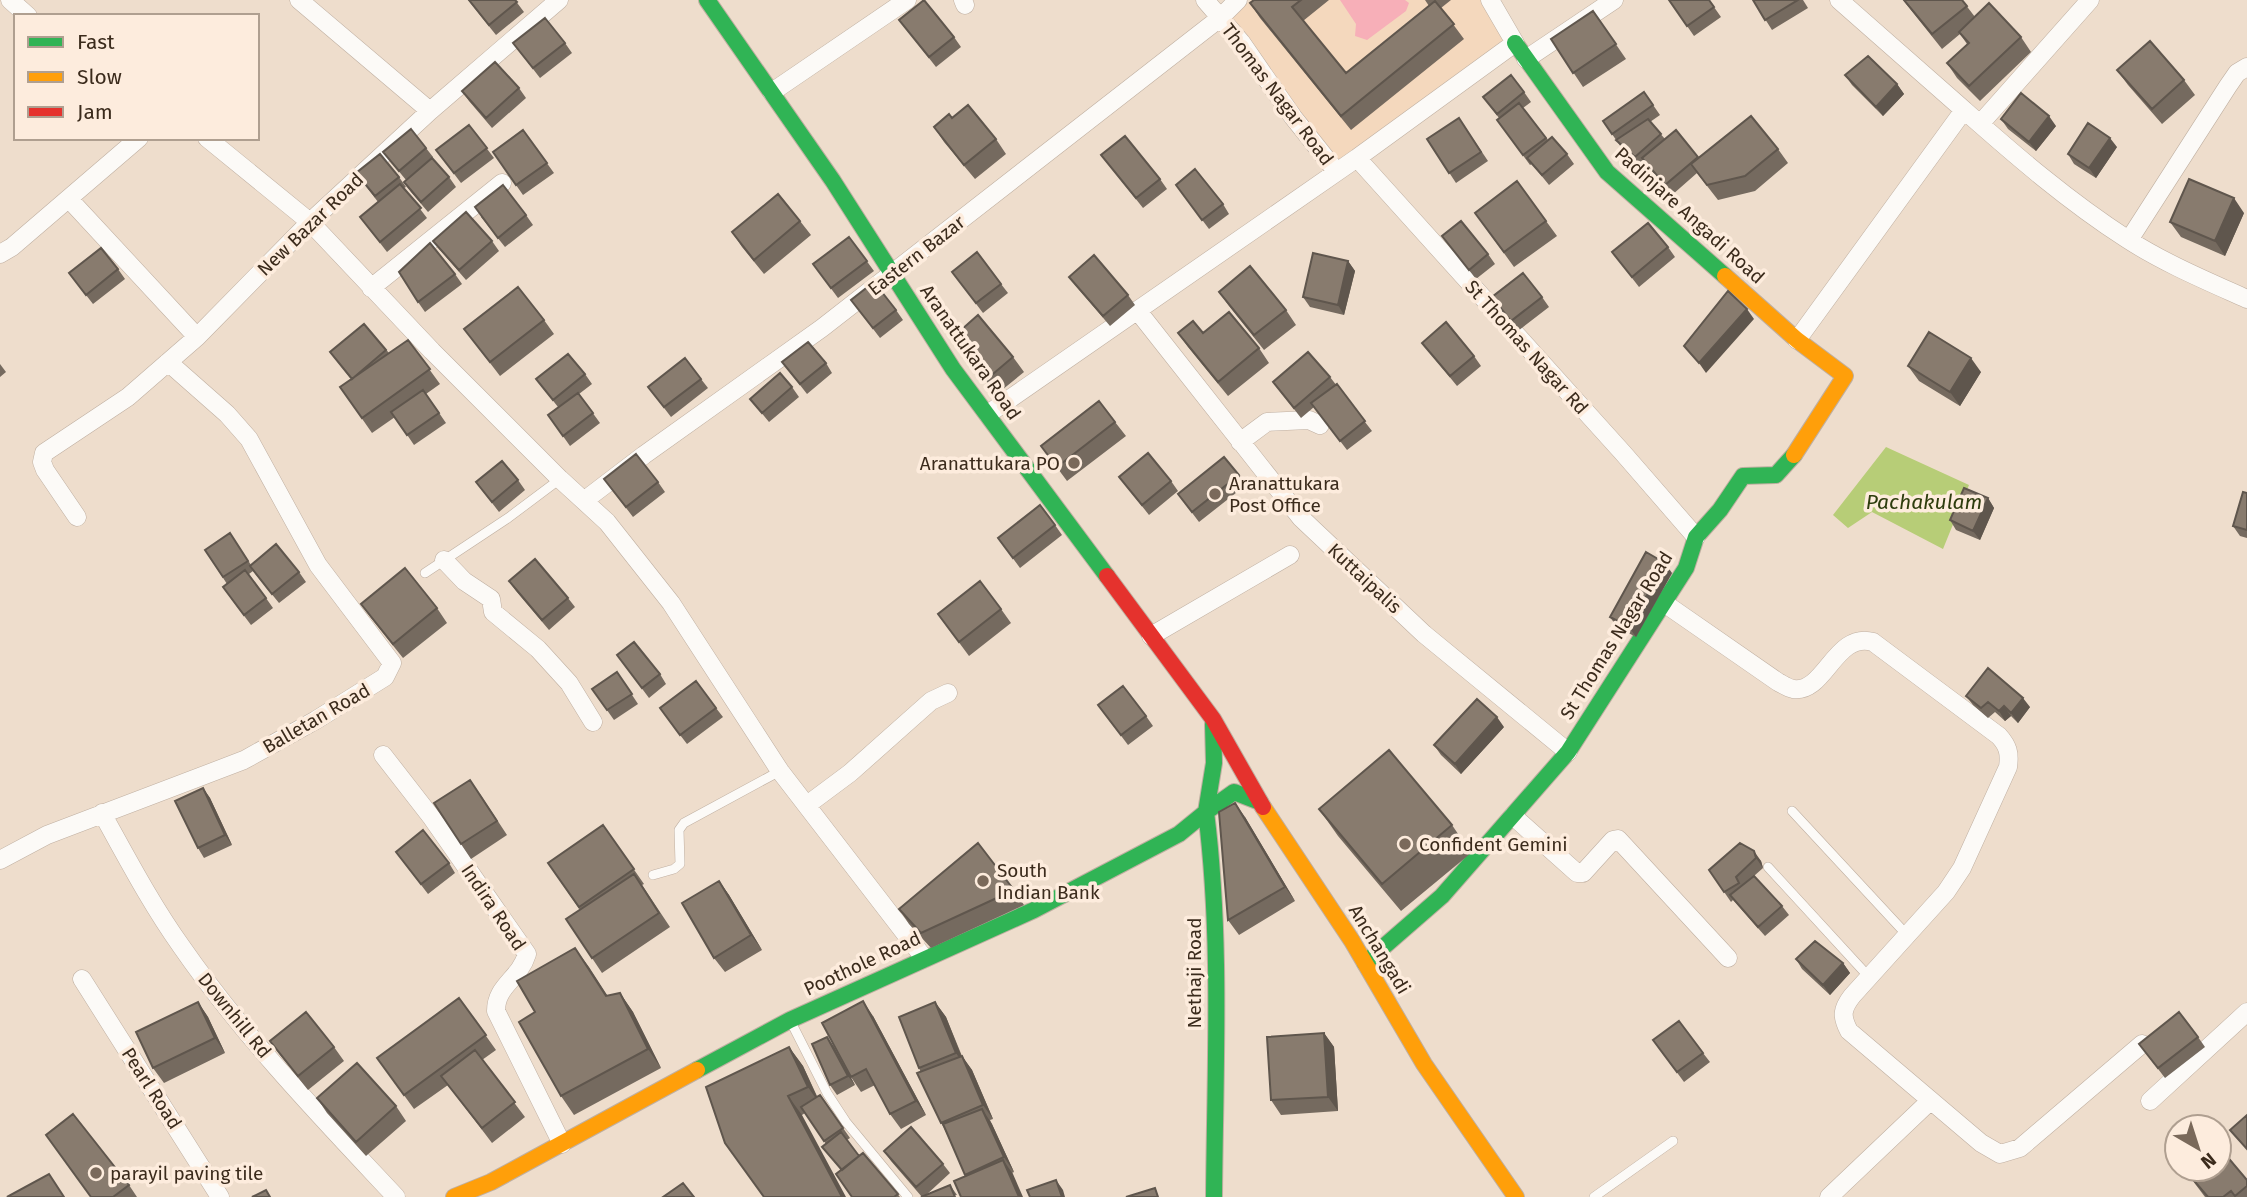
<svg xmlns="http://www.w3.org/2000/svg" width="2247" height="1197" font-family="'Fira Sans',sans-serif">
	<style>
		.built { fill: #f4d8bd }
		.green { fill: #f7afb8 }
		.water { fill: #b7cd77 }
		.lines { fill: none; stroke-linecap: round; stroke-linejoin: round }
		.lane-casing { stroke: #bfafa1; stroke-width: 10 }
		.street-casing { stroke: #bfafa1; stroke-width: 19 }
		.fast-casing { stroke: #bfafa1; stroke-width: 18 }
		.slow-casing { stroke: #bfafa1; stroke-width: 18 }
		.jam-casing { stroke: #bfafa1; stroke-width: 18 }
		.lane { stroke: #fcfaf7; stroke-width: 9 }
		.street { stroke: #fcfaf7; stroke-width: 18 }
		.fast { stroke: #30b455; stroke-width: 16 }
		.slow { stroke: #ff9f0a; stroke-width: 16 }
		.jam { stroke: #e5322d; stroke-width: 16 }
		.wall { fill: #756a5f }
		.shaded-wall { fill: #5f564d }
		.building { fill: #887b6e; stroke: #5f564d; stroke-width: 2 }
		.poi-dot { fill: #7a695a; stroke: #fdecdd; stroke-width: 2.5 }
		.labels { text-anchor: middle; stroke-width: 7; stroke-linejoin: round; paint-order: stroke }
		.street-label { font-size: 19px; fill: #3b2b1c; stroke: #fdecdd }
		.poi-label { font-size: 19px; fill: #3b2b1c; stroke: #fdecdd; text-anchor: start }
		.water-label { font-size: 21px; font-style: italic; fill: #2e3d0e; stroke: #fdecdd }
	</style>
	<rect width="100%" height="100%" fill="#edc"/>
	<path class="built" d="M1251,0H1481L1504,40L1338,162L1231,19Z"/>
	<path class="green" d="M1340,0H1405L1409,3L1406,11L1367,40L1355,36L1356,24Z"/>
	<path class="water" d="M1886,447L1969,485L1943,549L1872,512L1848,528L1833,515Z"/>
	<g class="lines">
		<defs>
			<path id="lane" d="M425,573L508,518L560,479
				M1792,811L1907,935
				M1768,867L1869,977
				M653,875L674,869L680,864L679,830L684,823L780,771
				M791,1022L827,1093L846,1122L908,1197
				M1594,1197L1673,1141"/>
			<path id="street" d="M10,0L28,16
				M299,0L430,111
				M963,0L965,5
				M1205,0L1241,42L1293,117L1336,171
				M1526,59L1614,0
				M772,92L907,0
				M1964,110C2016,156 2068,201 2127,239C2164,263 2207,281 2247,299
				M1980,124L2090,0
				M207,138L310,222L432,351L560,479L607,522L671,603L780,771L924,958
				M1357,158L1623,453L1696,537
				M69,199L197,337
				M2129,240L2228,86L2237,73L2247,67
				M0,254L12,247L139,138
				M371,288L502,183
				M1137,310L1301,518L1424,634L1568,752
				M1797,340L1964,110L1839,0
				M988,414L1357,158L1515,43L1490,0
				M1240,442L1267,422L1309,420L1320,425
				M585,500L644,455L822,328L1220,18L1238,0
				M77,517L45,470L42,462L44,453L128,397L197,337L310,222L430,111L559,0
				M444,560L464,581L491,599L493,612L538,649L569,683L593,722
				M1664,603L1778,682C1782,684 1788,688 1793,689C1825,694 1835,631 1873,642L1999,736C2008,746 2010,753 2008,767L1962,868L1946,892L1852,996C1842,1009 1841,1016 1849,1031L1981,1143L2000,1154L2020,1148L2142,1044
				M1151,636L1290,555
				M383,755L432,818L527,954C519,980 496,985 496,1011L562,1144
				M807,805L850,773L931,701L948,693
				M102,813C127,858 151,904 181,946C244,1037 321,1117 396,1197
				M1513,816L1577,873H1583L1613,840L1618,839L1728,958
				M0,860L47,835L244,760L316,720L385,677L392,663L318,565L249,439L227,414L168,362
				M82,979L220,1197
				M2150,1101L2247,1012
				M1829,1197L1930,1101"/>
			<path id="fast" d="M707,0L833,181L953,369L1107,576
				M1515,43L1607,172L1725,276
				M1365,963L1442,896L1568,752L1686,568L1696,537L1720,510L1743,476L1776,475L1794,455
				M697,1070L790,1020L1034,910L1179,834L1206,812L1214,763L1213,724
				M1214,1197C1215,1069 1222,939 1206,812L1234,792L1260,802"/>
			<path id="slow" d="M1725,276L1797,340L1845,376L1794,455
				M1263,807L1352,941L1424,1064L1516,1197
				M454,1197L491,1182L697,1070"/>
			<path id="jam" d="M1107,576L1213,719L1263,807"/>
		</defs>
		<use href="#lane" class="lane-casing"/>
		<use href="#street" class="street-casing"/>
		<use href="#fast" class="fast-casing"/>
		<use href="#slow" class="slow-casing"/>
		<use href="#jam" class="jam-casing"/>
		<use href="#lane" class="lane"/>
		<use href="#street" class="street"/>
		<use href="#fast" class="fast"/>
		<use href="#slow" class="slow"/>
		<use href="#jam" class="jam"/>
	</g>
	<path class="wall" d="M468,0H515L524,12L496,35Z
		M1254,0H1329L1303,21L1346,73L1429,6L1425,0H1451L1441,8L1464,39L1351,130L1260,18L1250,3Z
		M1669,0H1709L1721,17L1694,36Z
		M1753,0H1803L1808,8L1772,30Z
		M1903,0H1962L1975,17L2021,37L2031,52L1980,101L1957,78L1947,63L1967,44L1960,34L1942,49Z
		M1593,11L1626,59L1583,87L1551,39Z
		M899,20L954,37L961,47L936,67Z
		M513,43H565L572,53L540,78Z
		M2117,70L2184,80L2195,95L2162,124L2128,85Z
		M1845,75L1897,84L1904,94L1883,116L1852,85Z
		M519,88L526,98L492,128L469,101L462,91Z
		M1524,92L1531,102L1523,108L1548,140L1567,154L1574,164L1549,185L1532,164L1530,165L1497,120L1499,118L1483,97Z
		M1644,92L1660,115L1650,122L1665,139L1699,158L1778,149L1788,163L1755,191L1718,200L1697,173L1672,195L1646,163L1642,167L1623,150L1603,121Z
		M952,118L996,139L1006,154L975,179L944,142L934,127Z
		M1459,118L1488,161L1456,183L1427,139Z
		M2001,119L2056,126L2036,151L2008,129Z
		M469,125L494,158L461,183L436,150Z
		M523,130L554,173L523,195L493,152Z
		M2117,147L2096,178L2074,164L2068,154Z
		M426,148L433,157L432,158L449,177L456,187L428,212L411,192L404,182L406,180L383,152Z
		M1101,155L1160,179L1167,189L1143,208Z
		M356,173L399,177L406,187L404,188L427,218L387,252L360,217L378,202Z
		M1176,185L1223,204L1229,214L1209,229Z
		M2244,213L2225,256L2181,237L2170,222Z
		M526,215L533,225L505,247L481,217Z
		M800,221L811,235L764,274L742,247L732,232Z
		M1546,221L1557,236L1514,267L1485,227Z
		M1442,236L1488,254L1495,264L1476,279Z
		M849,237L874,271L838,298L813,264Z
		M433,241H492L499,251L466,280L440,250Z
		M1668,247L1675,257L1639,287L1612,252Z
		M1348,261L1355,271L1344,315L1310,307L1303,297Z
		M118,269L125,279L93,304L69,273Z
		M952,272L1001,284L1008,293L983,313Z
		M455,274L462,284L425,312L418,302Z
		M1069,277L1128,295L1135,305L1110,326L1076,286Z
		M1219,292L1286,310L1296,325L1264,350L1229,306Z
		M1492,297H1542L1549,307L1518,331Z
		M851,300L896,310L903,320L880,338Z
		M544,320L554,334L500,376L464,329Z
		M364,324L389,353L408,340L440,384L426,394L446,423L414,445L395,417L372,433L340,387L351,379L330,352Z
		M1178,333H1203L1259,348L1269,363L1228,396L1188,347Z
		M952,338L1013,357L1024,372L997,394L962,352Z
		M1422,343L1474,356L1481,366L1457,386Z
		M782,362L826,363L832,373L807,394Z
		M0,364L6,372L0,377Z
		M1908,366L1981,372L1960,406L1919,381Z
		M585,374L592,384L579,394L600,423L570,446L548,415L558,407L536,379Z
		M1330,377L1372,431L1347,450L1314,407L1301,418L1273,382Z
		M701,379L708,388L671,417L648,387Z
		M792,387L799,397L769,422L750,399Z
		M1115,422L1126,436L1067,481L1041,446Z
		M1239,475L1246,485L1199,522L1178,494Z
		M1119,477L1171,481L1178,491L1149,515Z
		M604,479L658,482L665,492L633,517Z
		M518,480L525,490L499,512L476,482Z
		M2247,493V538L2240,536L2233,526Z
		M1988,498L1994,508L1980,540L1956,530L1950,520Z
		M1055,525L1062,535L1020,568L998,538Z
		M230,533L251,565L299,572L306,582L279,603L253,571L249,574L273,608L251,625L230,597L227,584L205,550Z
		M1672,573L1636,637L1617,627L1610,617Z
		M509,581L568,598L575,607L549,630L516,591Z
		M361,604L437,608L447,623L403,658L371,618Z
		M1001,609L1011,623L969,656L938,614Z
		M617,655L660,674L666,684L649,698Z
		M617,672L638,704L614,720L592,689Z
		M1966,696L2030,707L2018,723L2011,716L2005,721L1995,712L1988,718L1973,705Z
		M1098,705L1146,716L1153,726L1128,745Z
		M716,708L723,717L687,744L667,718Z
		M1504,727L1461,774L1441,755L1434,745Z
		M203,788L210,798L232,845L204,858L198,848Z
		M480,794L507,835L471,859L461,844Z
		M1319,809L1452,825L1471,853L1401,911L1338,836Z
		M1245,817L1295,901L1239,935L1228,920Z
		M603,825L644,884L642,885L670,927L602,973L566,919L580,910L548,863Z
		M1740,843L1761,861L1763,868L1754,876L1782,906L1789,915L1765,936L1733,900L1731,902L1709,870Z
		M396,852L449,863L455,873L428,894Z
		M719,881L729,895L762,950L725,972L714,958Z
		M1014,890L1024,905L931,948L909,924L899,909Z
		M575,948L607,996L620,993L633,1012L661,1068L574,1115L561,1096L535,1012Z
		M1796,959L1843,963L1850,973L1830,995L1802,969Z
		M459,998L496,1050L482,1060L525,1117L492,1143L448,1085L414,1109L377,1058Z
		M198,1002L208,1017L225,1053L164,1083L153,1068Z
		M935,1002L946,1017L962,1056L972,1070L993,1119L990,1120L1014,1172L1012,1173L1013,1174L966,1176L944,1128L941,1123L919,1068Z
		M873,1016L926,1115L901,1129L890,1114L875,1085L861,1092L851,1077Z
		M1324,1033L1334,1047L1338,1111L1281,1115L1271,1100Z
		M827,1037L834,1047L855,1085L837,1095L830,1085Z
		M2198,1037L2205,1047L2165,1078L2139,1044Z
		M1653,1040L1703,1053L1710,1062L1684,1082Z
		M270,1041L334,1047L344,1061L308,1090L280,1055Z
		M789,1047L803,1066L817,1096L820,1095L850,1138L847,1140L859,1156L863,1153L900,1197H852L841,1170L822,1147L826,1144L805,1113L802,1115L764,1197Z
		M317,1098L396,1106L406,1121L366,1156L327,1113Z
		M884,1151L943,1164L950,1173L925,1196L950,1185L957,1195L922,1197L891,1161Z
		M2184,1169L2247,1180V1197H2205Z
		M129,1185L137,1197H91Z"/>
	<path class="shaded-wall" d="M1897,84L1904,94L1883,116L1876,107Z
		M2049,116L2056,126L2036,151L2029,142Z
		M2110,138L2117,147L2096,178L2089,168Z
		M2234,198L2244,213L2225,256L2215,241Z
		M1348,261L1355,271L1344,315L1338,305Z
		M1747,309L1754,319L1706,373L1699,363Z
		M1971,358L1981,372L1960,406L1950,392Z
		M1988,498L1994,508L1980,540L1973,531Z
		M1665,563L1672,573L1636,637L1629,627Z
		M2023,698L2030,707L2018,723L2011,713Z
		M2004,706L2011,716L2005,721L1999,711Z
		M1497,717L1504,727L1461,774L1455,764Z
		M203,788L210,798L232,845L225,835Z
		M1235,803L1245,817L1295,901L1285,887Z
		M1754,851L1761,861L1763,868L1756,858Z
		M719,881L729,895L762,950L751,935Z
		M575,948L589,967L620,1015L606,996Z
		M1843,963L1850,973L1830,995L1823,985Z
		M620,993L633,1012L661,1068L648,1049Z
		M863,1001L873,1016L926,1115L916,1101Z
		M198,1002L208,1017L225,1053L215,1038Z
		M935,1002L946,1017L966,1068L956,1053Z
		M1324,1033L1334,1047L1338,1111L1328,1097Z
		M827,1037L834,1047L855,1085L848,1076Z
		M789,1047L803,1066L821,1106L808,1087Z
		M962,1056L972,1070L993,1119L983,1105Z
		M788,1096L802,1115L846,1197H842Z
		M982,1109L992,1124L1014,1172L1004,1157Z
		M1003,1160L1013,1174L1023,1197H1019Z
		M1056,1180L1063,1190L1065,1197H1062Z"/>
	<path class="building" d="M469,0H515L517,2L489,25Z
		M924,0L954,37L929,57L899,20Z
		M1254,0H1301L1292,7L1346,73L1435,1L1454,24L1341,116L1250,3Z
		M1669,0H1709L1714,7L1687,26Z
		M1753,0H1798L1765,20Z
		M1904,0H1962L1967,6L1932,34Z
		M1989,3L2021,37L1969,86L1947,63L1969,43L1959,32Z
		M1593,11L1616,44L1573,73L1551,39Z
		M545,18L565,43L533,68L513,43Z
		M2150,41L2184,80L2152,109L2117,70Z
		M1868,56L1897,84L1876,107L1845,75Z
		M495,62L519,88L486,118L462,91Z
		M1511,75L1524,92L1497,114L1483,97Z
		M1644,92L1653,105L1612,134L1603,121Z
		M2021,93L2049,116L2029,142L2001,119Z
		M1519,103L1546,138L1523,155L1497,120Z
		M968,105L996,139L964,165L934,127L949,114L952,118Z
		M1751,116L1778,149L1745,176L1707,185L1691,164Z
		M1459,118L1481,152L1449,173L1427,139Z
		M1648,119L1661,134L1635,157L1616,140Z
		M2088,123L2110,138L2089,168L2068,154Z
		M469,125L487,148L454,173L436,150Z
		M411,129L426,148L399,171L383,152Z
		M523,130L547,163L516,185L493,152Z
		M1676,130L1698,157L1665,185L1642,158Z
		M1125,136L1160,179L1136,198L1101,155Z
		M1552,137L1567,154L1542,175L1527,158Z
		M380,154L399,177L375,196L356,173Z
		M432,158L449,177L421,202L404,182Z
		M1195,169L1223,204L1202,220L1176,185Z
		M2189,179L2234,198L2215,241L2170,222Z
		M1517,181L1546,221L1504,252L1475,213Z
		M400,184L421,208L380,242L360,217Z
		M503,185L526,215L498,238L475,207Z
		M778,194L800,221L754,260L732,232Z
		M466,212L492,241L459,270L433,241Z
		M1461,221L1488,254L1469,270L1442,236Z
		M1648,223L1668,247L1632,277L1612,252Z
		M849,237L867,261L831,288L813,264Z
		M430,243L455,274L418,302L399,272Z
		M101,248L118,269L86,295L69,273Z
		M977,252L1001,284L976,303L952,272Z
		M1313,253L1348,261L1338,305L1303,297Z
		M1094,255L1128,295L1103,316L1069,277Z
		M1250,266L1286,310L1254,335L1219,292Z
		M1523,273L1542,297L1511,321L1492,297Z
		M874,282L896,310L873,328L851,300Z
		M518,287L544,320L490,362L464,329Z
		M1728,291L1747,309L1699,363L1684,346Z
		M1229,312L1259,348L1218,382L1178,333L1193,321L1203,333Z
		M978,315L1013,357L987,379L952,338Z
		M1446,322L1474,356L1450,376L1422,343Z
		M364,324L386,350L352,379L330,352Z
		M1929,332L1971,358L1950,392L1908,366Z
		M408,340L430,369L362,418L340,387Z
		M808,342L826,363L800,384L782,362Z
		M1308,352L1330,377L1294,408L1273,382Z
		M568,354L585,374L553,400L536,379Z
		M685,358L701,379L664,407L648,387Z
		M780,373L792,387L762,413L750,399Z
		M1337,384L1365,421L1340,441L1311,403Z
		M423,390L439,413L407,435L391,412Z
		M578,393L593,413L563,436L548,415Z
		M1099,401L1115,422L1057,467L1041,446Z
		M1148,453L1171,481L1142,505L1119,477Z
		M636,454L658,482L626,507L604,479Z
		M1224,457L1239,475L1192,512L1178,494Z
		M502,461L518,480L492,502L476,482Z
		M1964,488L1988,498L1973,531L1950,520Z
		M2243,492L2247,493V530L2233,526Z
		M1040,505L1055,525L1013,558L998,538Z
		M230,533L248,561L223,577L205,550Z
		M276,544L299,572L272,594L250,566Z
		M1646,552L1665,563L1629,627L1610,617Z
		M535,559L568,598L542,620L509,581Z
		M405,568L437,608L393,644L361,604Z
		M245,570L266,598L244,615L223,587Z
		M980,581L1001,609L959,642L938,614Z
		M634,642L660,674L642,688L617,655Z
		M1988,668L2023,698L2011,713L2004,706L1999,711L1988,702L1981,708L1966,696Z
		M617,672L632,694L607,710L592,689Z
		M696,681L716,708L680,735L660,708Z
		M1123,686L1146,716L1121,735L1098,705Z
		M1477,699L1497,717L1455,764L1434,745Z
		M1389,750L1452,825L1382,884L1319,809Z
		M470,780L497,821L461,844L434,803Z
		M203,788L225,835L198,848L175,801Z
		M1235,803L1285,887L1228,920L1219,812Z
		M603,825L634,869L579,907L548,863Z
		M423,830L449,863L421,884L396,852Z
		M978,843L1014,890L921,933L899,909Z
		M1740,843L1754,851L1756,858L1736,877L1739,883L1724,892L1709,870Z
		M634,874L659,913L592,958L566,919Z
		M1754,876L1782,906L1758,927L1730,895Z
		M719,881L751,935L714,958L682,903Z
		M1815,941L1843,963L1823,985L1796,959Z
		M575,948L606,996L620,993L648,1049L561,1096L519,1022L535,1012L517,981Z
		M459,998L486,1035L404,1095L377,1058Z
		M863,1001L916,1101L890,1114L866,1069L851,1077L822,1023Z
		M198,1002L215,1038L153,1068L136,1032Z
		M935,1002L956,1053L919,1068L899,1017Z
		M306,1012L334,1047L298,1076L270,1041Z
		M2179,1012L2198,1037L2158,1068L2139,1044Z
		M1679,1021L1703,1053L1677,1072L1653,1040Z
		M1324,1033L1328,1097L1271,1100L1267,1037Z
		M827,1037L848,1076L830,1085L812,1044Z
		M789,1047L808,1087L788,1096L842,1197H764L725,1143L706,1087Z
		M475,1050L515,1102L482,1128L441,1076Z
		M962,1056L983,1105L941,1123L917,1073Z
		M357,1063L396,1106L356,1142L317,1098Z
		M820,1095L843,1128L824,1141L801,1107Z
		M982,1109L1004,1157L965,1175L943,1124Z
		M73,1114L129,1185L113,1197H91L46,1135Z
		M2247,1115V1149L2230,1130Z
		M911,1127L943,1164L916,1187L884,1151Z
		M841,1132L859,1156L842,1170L822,1147Z
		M2219,1148H2220L2247,1180V1186L2235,1196L2231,1191L2223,1197H2208L2184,1169H2219Z
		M863,1153L898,1194L894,1197H852L836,1174Z
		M1003,1160L1019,1197H961L954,1181Z
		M49,1174L64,1197H7Z
		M1056,1180L1062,1197H1030L1027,1190Z
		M683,1183L694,1197H663Z
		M950,1185L955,1197H921Z
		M1155,1188L1158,1197H1126Z
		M266,1190L270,1197H252Z"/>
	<g class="poi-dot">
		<circle cx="1074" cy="463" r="7"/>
		<circle cx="1215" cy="494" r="7"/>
		<circle cx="1405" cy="844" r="7"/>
		<circle cx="983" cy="881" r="7"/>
		<circle cx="96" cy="1173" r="7"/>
	</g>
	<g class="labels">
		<g class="street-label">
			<text transform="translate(1278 94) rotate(53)" y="7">Thomas Nagar Road</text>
			<text transform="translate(1690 215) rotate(42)" y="7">Padinjare Angadi Road</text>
			<text transform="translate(310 224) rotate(-44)" y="7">New Bazar Road</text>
			<text transform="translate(916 255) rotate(-38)" y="7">Eastern Bazar</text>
			<text transform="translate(1527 347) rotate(48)" y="7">St Thomas Nagar Rd</text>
			<text transform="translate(971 352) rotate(55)" y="7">Aranattukara Road</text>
			<text transform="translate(1365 578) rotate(43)" y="7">Kuttaipalis</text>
			<text transform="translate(1616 635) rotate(-58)" y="7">St Thomas Nagar Road</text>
			<text transform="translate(316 718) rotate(-30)" y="7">Balletan Road</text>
			<text transform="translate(494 907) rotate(56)" y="7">Indira Road</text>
			<text transform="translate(1380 949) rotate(59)" y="7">Anchangadi</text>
			<text transform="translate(862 963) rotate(-25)" y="7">Poothole Road</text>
			<text transform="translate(1194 973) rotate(-90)" y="7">Nethaji Road</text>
			<text transform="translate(235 1015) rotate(51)" y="7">Downhill Rd</text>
			<text transform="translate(152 1088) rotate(57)" y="7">Pearl Road</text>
		</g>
		<g class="poi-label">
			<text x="1060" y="470" text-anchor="end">Aranattukara PO</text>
			<text x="1229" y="490">Aranattukara<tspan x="1229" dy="22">Post Office</tspan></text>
			<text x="1419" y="851">Confident Gemini</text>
			<text x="997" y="877">South<tspan x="997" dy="22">Indian Bank</tspan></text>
			<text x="110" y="1180">parayil paving tile</text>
		</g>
		<g class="water-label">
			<text x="1924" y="509">Pachakulam</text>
		</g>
	</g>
	<rect x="14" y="14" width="245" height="126" fill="#fdecdd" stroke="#af9f90" stroke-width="2"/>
	<rect x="28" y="37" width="35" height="10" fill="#30b455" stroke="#af9f90" stroke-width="2"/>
	<text x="77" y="49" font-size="21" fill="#3b2b1c">Fast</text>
	<rect x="28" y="72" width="35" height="10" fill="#ff9f0a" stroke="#af9f90" stroke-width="2"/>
	<text x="77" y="84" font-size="21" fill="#3b2b1c">Slow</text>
	<rect x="28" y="107" width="35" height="10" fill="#e5322d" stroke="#af9f90" stroke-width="2"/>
	<text x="77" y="119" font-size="21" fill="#3b2b1c">Jam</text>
	<g transform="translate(2198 1148) rotate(141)"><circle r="33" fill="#fdecdd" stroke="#af9f90" stroke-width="2"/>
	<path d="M0-5L12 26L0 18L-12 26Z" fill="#7a695a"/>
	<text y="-10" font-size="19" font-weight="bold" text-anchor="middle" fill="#3b2b1c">N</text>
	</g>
</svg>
